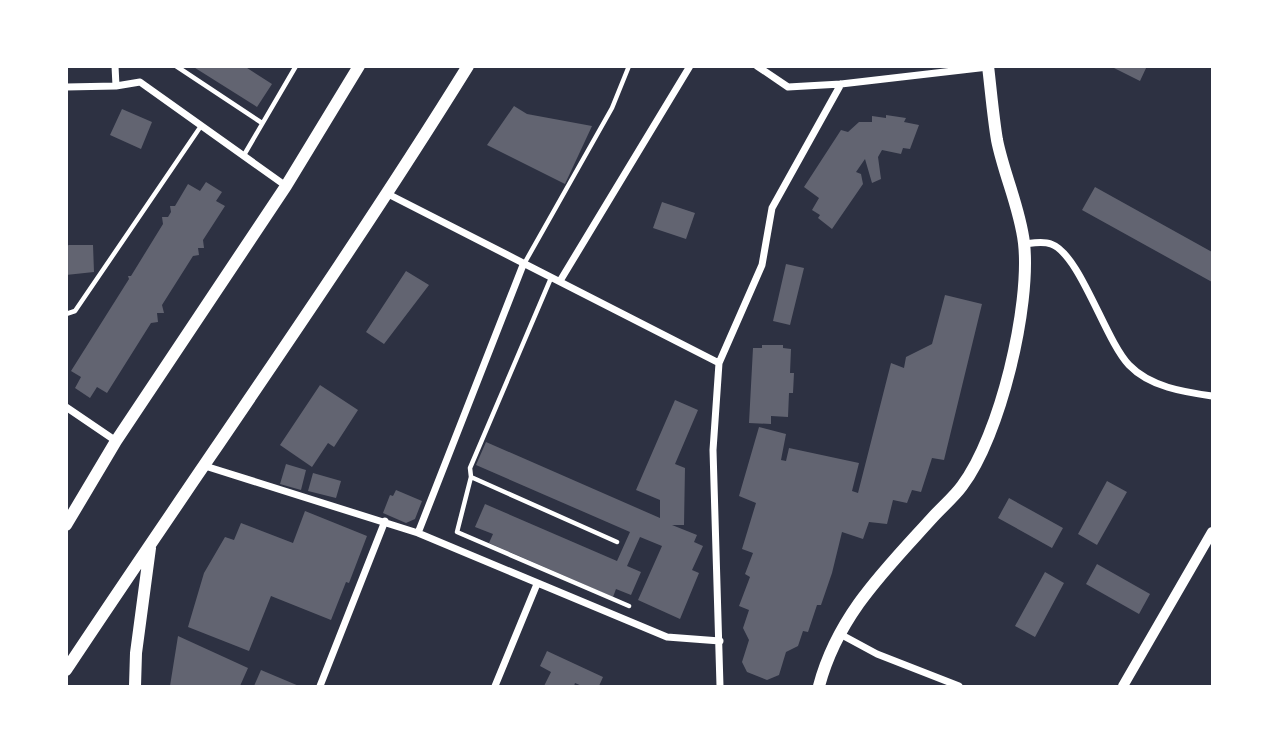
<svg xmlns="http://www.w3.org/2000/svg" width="1279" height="753" font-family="'Archivo Narrow',sans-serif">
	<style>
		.building { fill: #626471 }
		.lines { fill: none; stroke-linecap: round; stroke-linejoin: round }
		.service { stroke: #fff; stroke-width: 4.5 }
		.minor { stroke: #fff; stroke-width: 7 }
		.tertiary { stroke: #fff; stroke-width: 10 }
		.secondary { stroke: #fff; stroke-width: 12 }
	</style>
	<rect width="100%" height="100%" fill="#2d3142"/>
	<path class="building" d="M192,66H244L272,84L257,107Z
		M1110,66H1147L1140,81Z
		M514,106L527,114L592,126L565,184L487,145Z
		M122,109L152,122L141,149L110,135Z
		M886,115L906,118L904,122L919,125L910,149L903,148L901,154L882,150L878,157L881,179L872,183L865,159L856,172L861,174L863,184L832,229L818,218L820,215L812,210L819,198L804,187L841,130L848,132L859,122H872V116L886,118Z
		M206,182L222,192L216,201L225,206L203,240L204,248H198L199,255L193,256L162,305L164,313H157L158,322L151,323L107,393L97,387L90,398L75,388L81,377L71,371L129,279L128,276H131L163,224L162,217H168L171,212L170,206H175L188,184L200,191Z
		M1095,187L1212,252V282L1082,210Z
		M662,202L695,213L686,239L653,228Z
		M69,245H93L94,272L66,275V246Z
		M786,264L804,268L790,325L773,321Z
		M406,271L429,285L384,344L366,332Z
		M945,295L982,304L944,460L932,458L921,492L912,490L907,503L893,500L887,524L869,522L863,539L842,532L832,573L821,605H817L808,632L803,631L798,646L786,652L779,675L767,680L747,672L742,662L749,640L743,628L749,610L739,606L750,577L745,574L753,553L742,549L756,503L739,496L759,427L786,434L781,460L786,461L789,448L859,463L852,491L858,493L891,363L904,368L906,357L932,344Z
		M762,345H783V348L791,349L790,373H794L793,393H789L788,417L771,416V424L749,423L753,348H762Z
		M320,385L358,410L334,447L328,443L312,467L280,445Z
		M675,400L698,410L675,464L685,468L684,525H672L697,535L694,542L703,546L692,570L699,573L680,619L638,600L662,546L640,537L627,566L641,572L631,595L616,589L613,597L489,543L493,534L475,527L485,504L617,561L630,532L476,465L486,442L660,518V500L636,490Z
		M286,464L306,470L301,490L280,484Z
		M313,473L341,481L336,498L308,491Z
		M1107,481L1127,492L1097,545L1078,534Z
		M396,490L422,501L415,519L406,523L383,513L390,495L393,496Z
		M1009,498L1063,528L1052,548L998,518Z
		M305,511L367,536L349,583L346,582L331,620L271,596L249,651L188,627L204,573L225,537L234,540L241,523L293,543Z
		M1097,564L1150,594L1139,614L1086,584Z
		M1045,572L1064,583L1035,637L1015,626Z
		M178,636L248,668L240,686H170Z
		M547,651L603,677L599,686H582L575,683L574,686H544L551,672L540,666Z
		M261,670L299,686H254Z"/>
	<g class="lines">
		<path class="service" d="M176,66L262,123
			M244,155L296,66
			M524,264L612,108L629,66
			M551,278L470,468L471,477L457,532L629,606
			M66,314L75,311L201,126
			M471,477L617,542"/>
		<path class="minor" d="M115,66L116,86
			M757,66L788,87L841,84L988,67
			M66,87L116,86L140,82L286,186
			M388,194L719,363L713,450L720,686
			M1024,244C1033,243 1043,241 1051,244C1080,254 1105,340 1129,365C1150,387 1184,392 1212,396
			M560,281L690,66
			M719,363L762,265L772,208L841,84
			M66,407L116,441
			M205,466L418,533L667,637L720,641
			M418,533L523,265
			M840,634L877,654L959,686
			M320,686L385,521
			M495,686L537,584"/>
		<path class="tertiary" d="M1123,686L1212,532"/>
		<path class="secondary" d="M66,525L116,441L286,186L359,66
			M66,670C200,468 340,272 468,66
			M135,686L136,653L150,548
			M819,686C838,615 885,570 933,517C942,507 954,497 962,486C1000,436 1031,306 1024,243C1020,208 1004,175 997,140C993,116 991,91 988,66"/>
	</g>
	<rect width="1279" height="753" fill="none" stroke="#ffffff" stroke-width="136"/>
</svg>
